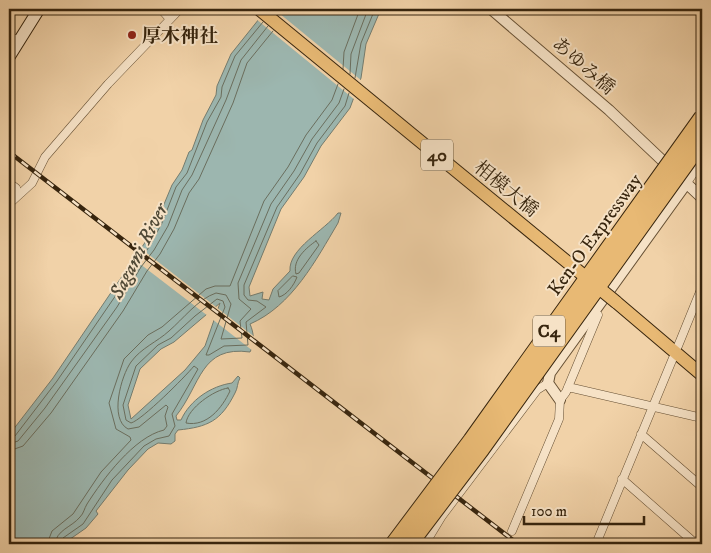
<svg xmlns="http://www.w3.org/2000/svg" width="711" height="553" font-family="'IM FELL DW Pica','Noto Serif JP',serif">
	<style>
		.water { fill: #9cb6af; stroke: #747c6f; fill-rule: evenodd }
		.pier { fill: #f1d2a8 }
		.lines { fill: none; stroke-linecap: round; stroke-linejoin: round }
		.shore { stroke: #6a6e5e; stroke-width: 1 }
		.minor-tunnel { stroke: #ccaf89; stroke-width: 8; stroke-dasharray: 8 4; stroke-linecap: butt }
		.minor-casing { stroke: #665034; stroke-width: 9 }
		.tertiary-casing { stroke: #665034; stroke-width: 12 }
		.secondary-casing { stroke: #37250e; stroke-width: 13 }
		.primary-casing { stroke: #37250e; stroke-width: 14 }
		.minor { stroke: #f6e2c6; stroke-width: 8 }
		.tertiary { stroke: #f6e2c6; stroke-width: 10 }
		.secondary { stroke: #f6e2c6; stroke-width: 11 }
		.primary { stroke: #e8b974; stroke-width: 12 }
		.rail-casing { stroke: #37250e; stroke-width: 4.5 }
		.rail { stroke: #f6e2c6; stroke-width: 2.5; stroke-dasharray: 8; stroke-linecap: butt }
		.primary-bridge-casing { stroke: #37250e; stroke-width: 14; stroke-linecap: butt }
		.motorway-bridge-casing { stroke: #37250e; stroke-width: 17; stroke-linecap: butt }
		.primary-bridge { stroke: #e8b974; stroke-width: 12 }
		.motorway-bridge { stroke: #e8b974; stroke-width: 15 }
		.poi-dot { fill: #8f2418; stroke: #f6e2c6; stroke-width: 2 }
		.labels { text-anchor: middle; stroke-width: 4; stroke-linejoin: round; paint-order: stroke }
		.shield { fill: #f6e2c6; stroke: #705e45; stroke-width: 1 }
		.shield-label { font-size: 18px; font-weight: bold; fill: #37250e }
		.poi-label { font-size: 19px; font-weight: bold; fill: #37250e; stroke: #f6e2c6; text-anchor: start }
		.street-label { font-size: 19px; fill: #37250e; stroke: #f6e2c6 }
		.water-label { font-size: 20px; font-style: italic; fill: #504936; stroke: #f6e2c6 }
	</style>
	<rect width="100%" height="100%" fill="#f1d2a8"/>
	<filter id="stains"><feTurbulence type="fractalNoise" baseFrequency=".004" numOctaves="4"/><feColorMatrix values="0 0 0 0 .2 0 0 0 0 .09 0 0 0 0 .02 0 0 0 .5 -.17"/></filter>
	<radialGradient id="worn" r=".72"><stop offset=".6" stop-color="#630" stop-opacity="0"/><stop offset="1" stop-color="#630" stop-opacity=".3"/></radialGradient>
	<path class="water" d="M267,9H381L366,44L361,78L350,108L321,146L304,177L281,209L249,287L250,296L263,292L262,299L269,300L273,289L290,271C288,249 325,230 338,213H341L338,223C316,260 292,306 250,324C254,333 255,343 250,352C200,345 201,385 176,416L177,420H181C190,400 211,386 232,383L238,376L240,378C237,383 238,388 235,393C221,421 208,427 178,430L175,434V441L171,444L158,443L148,449L128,470L96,511L98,514L86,528L63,544H9V435L53,378L144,244L157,221L172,185L182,170L189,152L192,150L203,120L216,95L217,86L231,54ZM220,303L205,346L185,370L131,419L128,405L140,369L161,349L174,342Z"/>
	<path class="pier" d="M264,9H274L362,81L355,100L256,19Z
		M139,247L256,338L253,351L212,319L216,309L208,316L131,257Z"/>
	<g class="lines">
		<path class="shore" d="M343,69L344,52L360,9
			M350,74L351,54L368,9
			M355,78L361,43L375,9
			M316,241L319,245L299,273L296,274C292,260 306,248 316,241Z
			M293,276L297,277C294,285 287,295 279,297L278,291Z
			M228,388L230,391C222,408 207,427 186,423C188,408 214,390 228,388Z
			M9,438L15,436L57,381L149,247L162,223L176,187L187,173L207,122L221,97L222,87L235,56L263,22
			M9,444L18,441L45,408L117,307L141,267L154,250L168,226L182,190L192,175L226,100L241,60L268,26
			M9,451L23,446L51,413L123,311L147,271L160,254L174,229L189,193L199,179L233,103L247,63L273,31
			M47,544L52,531L73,514L101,472L131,440L130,437L116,429L109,403L124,359L148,335L162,327L206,289L215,286H230L264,201L288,167L306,135L332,100L338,84
			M55,544C56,530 72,527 80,517C84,513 84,509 87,504C103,479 134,437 164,430L167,426L165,416L168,407L166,405L139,427L128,429C109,419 121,376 131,362C141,348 157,342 169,331C183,319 198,299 216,293L226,295L231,304L221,339L242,338L240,321L251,309L239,299L238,283L271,204L294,171L312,139L339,103L344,89
			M61,544L63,538L83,524L112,480L144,446L156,439L169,436L175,426L172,414L198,369L194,366C185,377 142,420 131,423L126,420L123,405L136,366L158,345L171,338L195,316L217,299L223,301L225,307L206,355H209L224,346L248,345L246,322L266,307L257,301L248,300L244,295V285L277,207L300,174L317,143L345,106L349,93"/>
		<path class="minor-tunnel" d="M507,544L512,531"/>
		<defs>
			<path id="minor" d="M161,9L169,18
				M9,35L18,42
				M9,183L16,188L9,197
				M686,184L702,161
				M9,204L32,183L45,157L108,84L180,9
				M678,346L702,287
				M568,387L702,418
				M641,434L702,487
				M622,479L696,544
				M512,531L559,419L560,400L566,392L598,315
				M425,544L442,516L537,390L548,383
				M596,544L673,358
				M695,544L702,536"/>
			<path id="tertiary" d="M491,9L609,110L702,198
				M560,400L548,383L550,373L686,184"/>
			<path id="secondary" d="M9,57L39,9"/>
			<path id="primary" d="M616,302L702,375"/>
		</defs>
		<use href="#minor" class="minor-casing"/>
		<use href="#tertiary" class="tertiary-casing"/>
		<use href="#secondary" class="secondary-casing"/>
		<use href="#primary" class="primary-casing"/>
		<use href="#minor" class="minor"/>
		<use href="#tertiary" class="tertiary"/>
		<use href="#secondary" class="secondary"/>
		<use href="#primary" class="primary"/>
		<defs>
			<path id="rail" d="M9,152L518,544"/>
		</defs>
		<use href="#rail" class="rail-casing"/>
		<use href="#rail" class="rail"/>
		<defs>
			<path id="primary-bridge" d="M259,9L616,302"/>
			<path id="motorway-bridge" d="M393,544L471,440L702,117
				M410,544L482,449L702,142"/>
		</defs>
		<use href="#primary-bridge" class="primary-bridge-casing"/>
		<use href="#motorway-bridge" class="motorway-bridge-casing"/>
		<use href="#primary-bridge" class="primary-bridge"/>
		<use href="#motorway-bridge" class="motorway-bridge"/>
	</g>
	<circle class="poi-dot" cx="132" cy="35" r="5"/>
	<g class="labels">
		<g class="shield">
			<rect x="421" y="139.5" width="32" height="31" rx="4"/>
			<rect x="533" y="315.5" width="32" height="31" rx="4"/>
		</g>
		<g class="shield-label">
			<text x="437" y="161">40</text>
			<text x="549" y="337">C4</text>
		</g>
		<g class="poi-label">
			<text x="142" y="42">厚木神社</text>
		</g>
		<g class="street-label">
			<text transform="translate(584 65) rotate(41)" y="7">あゆみ橋</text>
			<text transform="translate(507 188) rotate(39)" y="7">相模大橋</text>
			<text transform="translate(594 234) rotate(-54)" y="7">Ken-O Expressway</text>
		</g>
		<g class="water-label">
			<text transform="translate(138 251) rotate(-63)" y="7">Sagami River</text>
		</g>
	</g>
	<rect width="711" height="553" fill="none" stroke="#f1d2a8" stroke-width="30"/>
	<rect x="10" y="10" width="691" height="533" fill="none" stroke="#37250e" stroke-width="2.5"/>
	<rect x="15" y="15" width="681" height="523" fill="none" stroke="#37250e"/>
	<path d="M524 516v8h120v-8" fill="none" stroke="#37250e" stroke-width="2.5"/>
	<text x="531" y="516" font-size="15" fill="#37250e" stroke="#f6e2c6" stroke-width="4" paint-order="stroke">100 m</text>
	<rect width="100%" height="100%" filter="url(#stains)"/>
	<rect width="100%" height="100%" fill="url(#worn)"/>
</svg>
